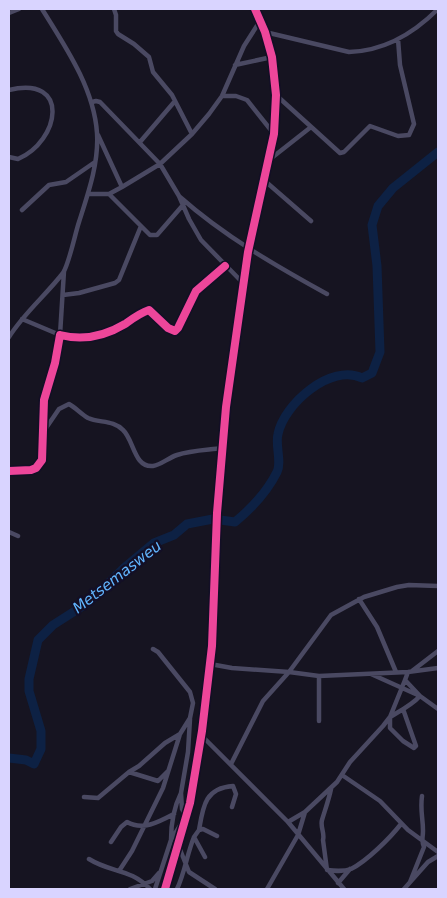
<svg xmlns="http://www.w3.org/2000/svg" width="447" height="898" font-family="'DejaVu Sans',sans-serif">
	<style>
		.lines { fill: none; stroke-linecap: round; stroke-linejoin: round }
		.river { stroke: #0d2144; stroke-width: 9 }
		.street { stroke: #4a4962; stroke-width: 4.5 }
		.secondary { stroke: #575674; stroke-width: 6 }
		.cycleway-casing { stroke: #130f26; stroke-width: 11 }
		.cycleway { stroke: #ed469a; stroke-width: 8 }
		.labels { text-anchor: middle; stroke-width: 4.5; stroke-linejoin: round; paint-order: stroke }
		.water-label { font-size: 15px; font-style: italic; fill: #62b6ff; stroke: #130f26 }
	</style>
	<rect width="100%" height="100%" fill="#161421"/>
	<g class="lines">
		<path class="river" d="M9,758L26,760L34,764L41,749V731L29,691V679L38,640L53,625L89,602L124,568L154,543L174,535L187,524L213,519L235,522C252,508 267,492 277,472C282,462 275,445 278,434C284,404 331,363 362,378L372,373L380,352L377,266L372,225L378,206L393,188L438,152"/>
		<path class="street" d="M114,9L116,15V31L118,34L134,44L149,57L153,72L172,95L192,134
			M9,13L19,9
			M265,32L349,52C384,51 414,33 438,9
			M235,65L272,57
			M9,90C71,75 60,141 18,159L9,157
			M276,95L340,153L344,152L370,126L398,136L409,135L414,124L400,65L398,39
			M222,96H236L247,100L274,134
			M92,102L96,101L100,102L160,164L179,196L189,219L201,240L243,283
			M98,135L122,187L160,164L192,134L209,114L222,96L244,46L260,21
			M140,142L175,101
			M269,160L311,127
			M265,181L311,221
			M88,194H109L122,187
			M109,194L150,235H157L183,205
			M180,197C224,236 276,266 327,294
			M22,210L49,185L66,182L95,162
			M63,295L79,293L115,283L119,280L141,226
			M22,319L60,335L64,271
			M9,337C24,313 46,295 63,273C69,264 75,234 79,222C88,194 99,163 97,133C94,88 65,46 42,9
			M44,431L59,409L69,404C76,408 81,414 88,418C99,423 114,420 123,430C134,440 134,468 153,466C161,465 168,458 177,455C191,450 207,450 222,448
			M9,471L31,470L36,468L42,460L44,400L55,363L60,335C83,341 105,336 125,324C132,319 140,313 149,310L168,328L175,331L178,328L196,291L225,266
			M9,532L18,536
			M359,599L377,627L396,672
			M210,664L232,668L289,672L319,676L408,672L438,668
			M412,671L438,651
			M371,674L420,696L438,709
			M403,709L416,746L414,748L403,741L390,728V717C400,711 412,705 420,696L405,680L408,672
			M319,721V676
			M201,735L288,822L344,889
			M231,764L263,701L289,672L331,615L364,597L397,587L409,585L438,586
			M129,772L139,766L165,743L180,734
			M342,775L380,801L408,830L438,852
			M331,789C329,799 325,810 322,820C320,827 325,833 323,840L327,870C335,871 343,872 351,869C367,861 390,838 401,824
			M181,793L188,752L190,719
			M84,797L98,798L129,772L158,781L167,772
			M288,822L305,812
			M199,830C203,806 205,788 233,786L236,794L232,807
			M194,837L199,830L203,829L217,836
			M111,842L121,827L127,822C143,831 159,822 174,814
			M179,847L189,872L215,889
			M89,859C111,873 130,868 150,889
			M119,871L132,851L163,788L180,734L190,718L193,703L190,692L158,652L153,649
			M410,882L424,847C421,840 423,838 423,831C423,817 420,811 422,796
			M338,883L350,869
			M130,889L152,881L159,873
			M155,889L171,840L186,816L182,809L181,793C174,807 171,824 171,840
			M177,889C185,872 187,854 194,837L205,857
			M267,889L298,835L305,812L337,782L350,762L383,726L390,717L405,680
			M404,889L428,862L438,856"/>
		<path class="secondary" d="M165,889L190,803L202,731L212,646L217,513L226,407L248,252L274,134L276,95L272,57L265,32L255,9"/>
		<defs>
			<path id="cycleway" d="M9,471L31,470L36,468L42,460L44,400L55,363L60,335C83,341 105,336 125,324C132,319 140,313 149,310L168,328L175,331L178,328L196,291L225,266
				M165,889L190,803L202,731L212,646L217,513L226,407L248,252L274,134L276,95L272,57L265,32L255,9"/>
		</defs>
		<use href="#cycleway" class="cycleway-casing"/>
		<use href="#cycleway" class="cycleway"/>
	</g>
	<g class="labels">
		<g class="water-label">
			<text transform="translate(117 577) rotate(-38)" y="5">Metsemasweu</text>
		</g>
	</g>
	<rect width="447" height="898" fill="none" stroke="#d9d4ff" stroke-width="20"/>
</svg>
